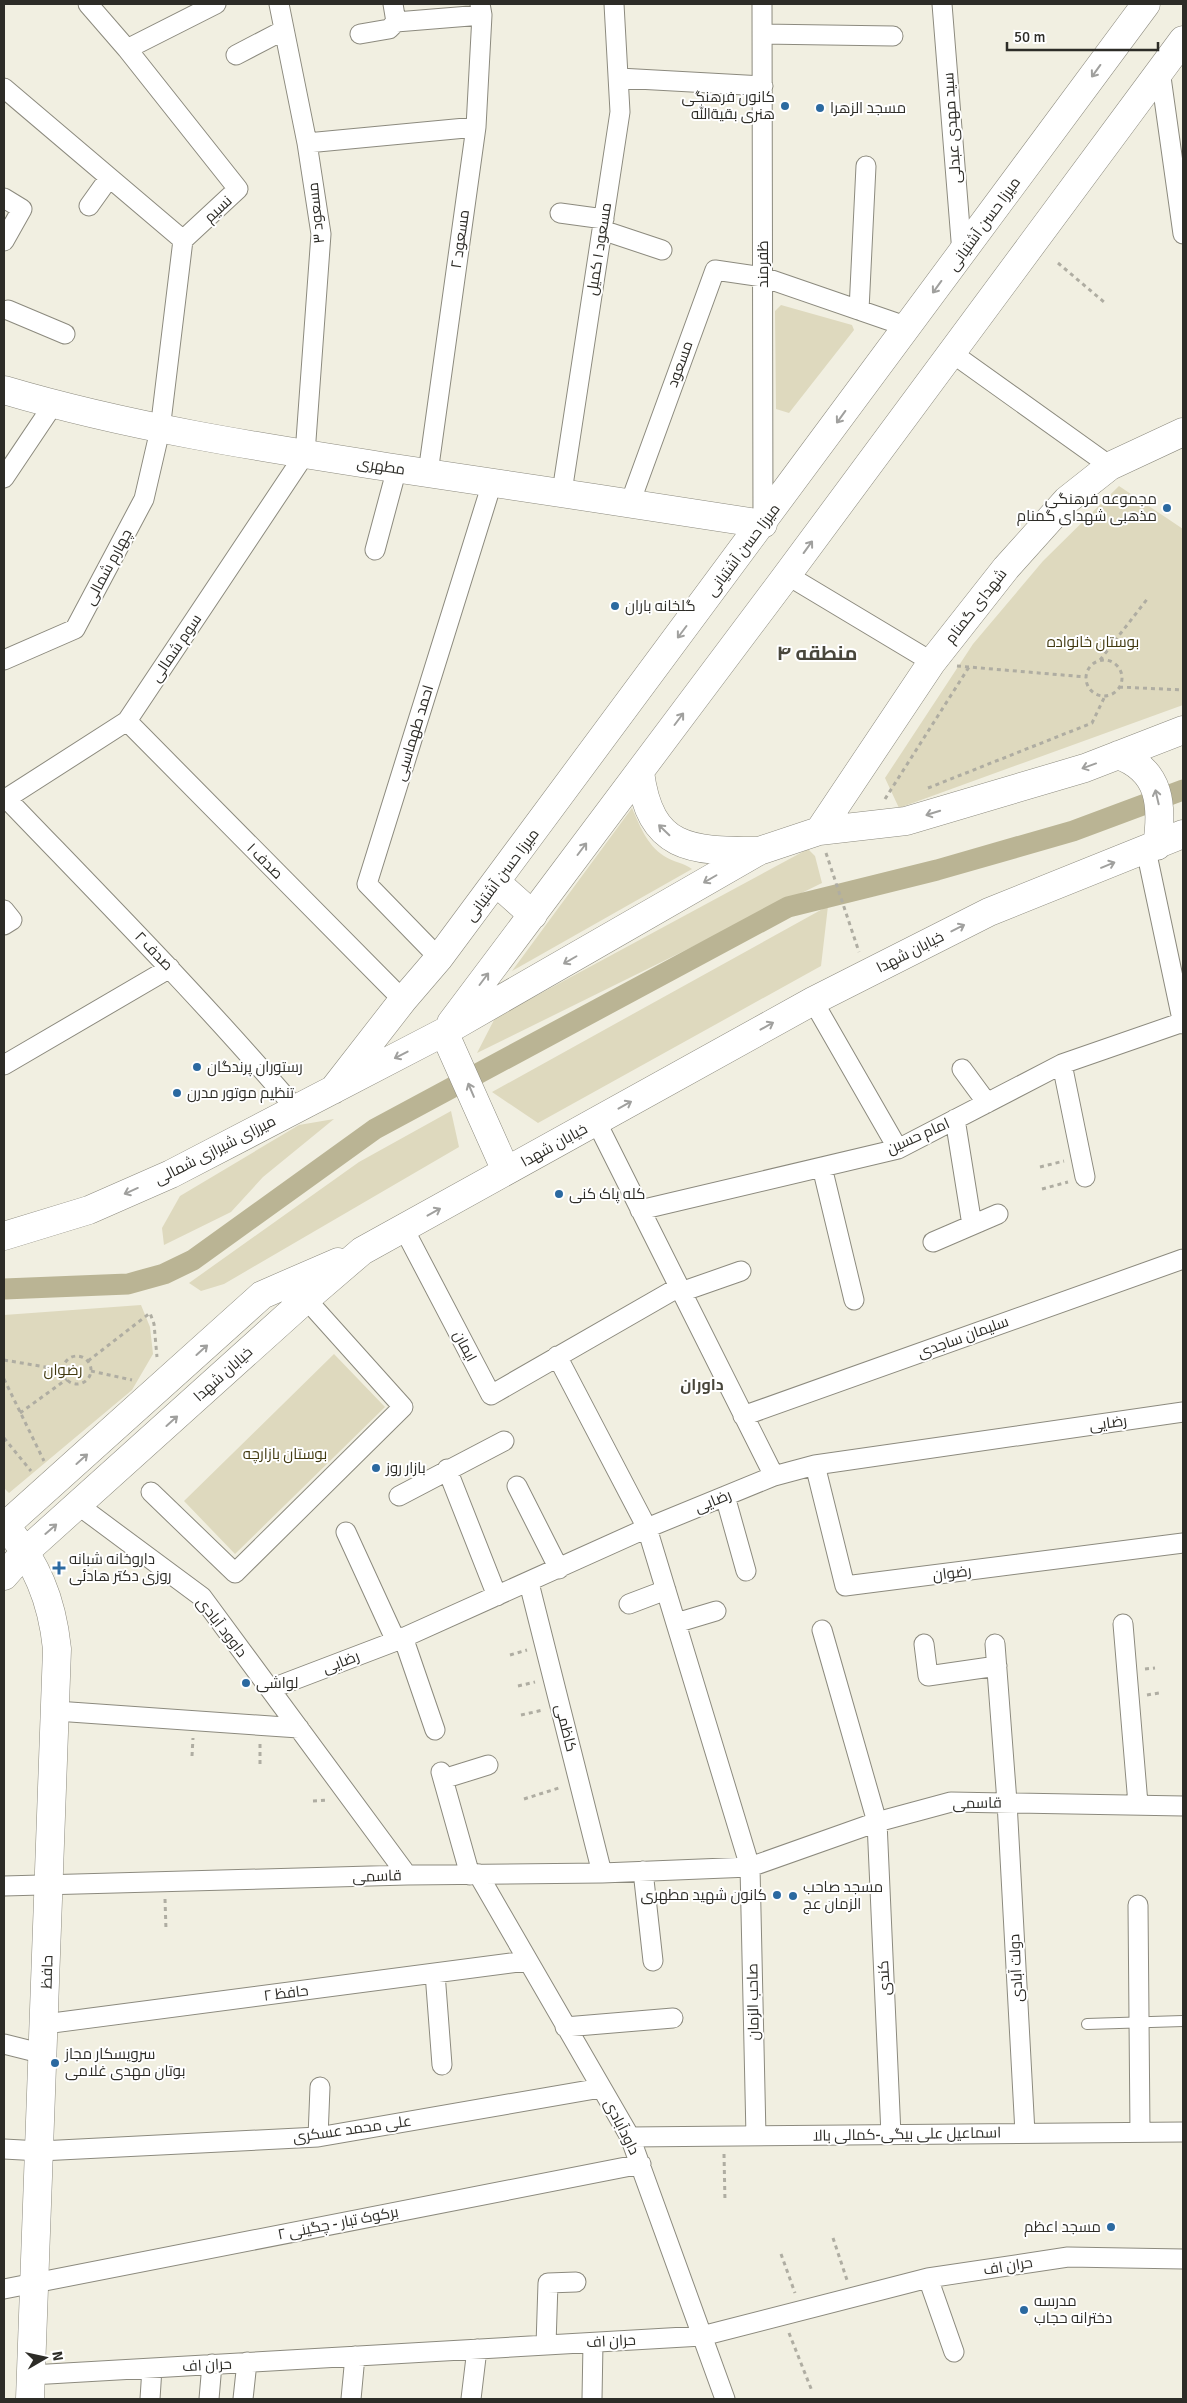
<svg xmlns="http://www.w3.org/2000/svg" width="1187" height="2403" font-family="Signika,Cairo,sans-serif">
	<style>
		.green { fill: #ded9be }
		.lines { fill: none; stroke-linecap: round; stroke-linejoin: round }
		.canal { stroke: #bab494; stroke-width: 21 }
		.lane-casing { stroke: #8c8a7e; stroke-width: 12 }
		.street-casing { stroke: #8c8a7e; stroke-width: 21 }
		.secondary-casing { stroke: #8c8a7e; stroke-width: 29 }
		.path { stroke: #afada2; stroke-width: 3; stroke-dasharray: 4 4; stroke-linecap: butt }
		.lane { stroke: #fff; stroke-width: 10 }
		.street { stroke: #fff; stroke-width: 19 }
		.secondary { stroke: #fff; stroke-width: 28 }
		.oneway { stroke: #a0a09e }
		.poi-dot { fill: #2b69a0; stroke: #fff; stroke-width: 2 }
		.labels { text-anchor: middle; stroke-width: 4; stroke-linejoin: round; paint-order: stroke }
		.poi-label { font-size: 15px; fill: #2d2c27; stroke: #fff; text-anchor: start }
		.street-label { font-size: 15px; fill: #2d2c27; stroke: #fff }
		.park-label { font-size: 15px; fill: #41390f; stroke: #fff }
		.neighbourhood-label { font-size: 16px; font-weight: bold; fill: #48463b; stroke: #fff }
		.district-label { font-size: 20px; font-weight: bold; fill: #48463b; stroke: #fff }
	</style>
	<rect width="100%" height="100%" fill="#f1efe1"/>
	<path class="green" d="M781,305L852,325L854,330L789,413L776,409L775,311Z
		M1119,486L1183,529V705L899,808L885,778L973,644L1043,561Z
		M632,808C640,826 647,845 664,856C673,862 684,863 692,869L512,971Z
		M808,849L815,856L822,883L477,1053L495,1018Z
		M828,906L821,966L538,1123L492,1092Z
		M451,1111L459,1147L224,1284L201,1291L189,1283L359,1162Z
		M334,1119L263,1177L231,1212L164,1245L162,1228L180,1196L299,1125Z
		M141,1305L150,1327L153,1354L132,1390L9,1493L4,1488V1315Z
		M334,1354L385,1407L235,1554L184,1501Z"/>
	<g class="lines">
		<path class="canal" d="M4,1289L128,1284L164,1274L193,1260L375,1129L788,907L937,870L1073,831L1183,790"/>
		<defs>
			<path id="lane" d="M1087,2024L1183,2021"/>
			<path id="street" d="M393,4L396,22L482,15
				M762,4L763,522
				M942,4L962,253
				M360,34L389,29L396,22
				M762,34L893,36
				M127,49L216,4
				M236,55L284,30
				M1160,70L1183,234
				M619,78L763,86
				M4,88L183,240
				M307,143L476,127
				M4,198L22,209L4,241
				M89,206L109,178
				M560,213L604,219
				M602,230L662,250
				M8,310L65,334
				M859,310L866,166
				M952,353L1110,466
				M428,473L476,127L482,15L480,4
				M4,478L53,405
				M562,492L620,112L614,4
				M630,503L715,270L763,277L908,327
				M375,550L397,468
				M787,575L932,662
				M4,660L75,629L144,499L160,430L183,240L238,189L127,49L88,4
				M127,721L403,1000
				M6,798C104,900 204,1001 296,1109
				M4,800L127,721L305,454L321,234L307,143L279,4
				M1146,850L1183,1024
				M4,910L12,920L4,925
				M439,958L367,884L492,483
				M813,1001L898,1149
				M1062,1064L1085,1177
				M4,1065L170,968
				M962,1069L987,1103
				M955,1119L972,1225
				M596,1121L774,1476
				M822,1167L854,1300
				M640,1210L898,1149L1062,1064L1183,1022
				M404,1229L491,1395L679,1287
				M933,1242L998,1214
				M681,1292L741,1271
				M557,1356L647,1528L750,1867L756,2136
				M743,1416L1183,1259
				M815,1465L845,1586L1183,1543
				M447,1469L497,1596
				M517,1486L559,1569
				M151,1492L235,1573L403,1407L306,1299
				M399,1496L504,1441
				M725,1496L746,1571
				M78,1505L202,1597L407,1875
				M346,1532L396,1641
				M529,1583L602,1873
				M629,1604L666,1590
				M676,1623L716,1611
				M1123,1624L1138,1804
				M822,1630L877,1822L891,2135
				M403,1637L435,1730
				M924,1644L928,1676L997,1666
				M995,1644L1007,1802L1025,2133
				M270,1689L396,1641L647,1528L774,1476L815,1465L1183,1412
				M56,1711L299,1728
				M441,1772L470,1875
				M443,1779L488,1765
				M643,1871L653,1961
				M478,1874L630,2137L725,2399
				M4,1886L407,1875L602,1873L750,1867L877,1822L951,1802L1183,1806
				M1138,1905L1140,2132
				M435,1973L442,2065
				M45,2024L526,1961
				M565,2027L673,2018
				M4,2044L44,2054
				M318,2137L320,2087
				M630,2137L1183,2132
				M4,2149L40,2151L318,2137L601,2088
				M928,2278L954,2352
				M4,2289L641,2164
				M546,2345L548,2283L576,2282
				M31,2375L702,2336L928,2278L1068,2257L1183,2259
				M150,2399L152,2368
				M209,2399L212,2364
				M243,2399L247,2362
				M351,2399L355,2356
				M471,2399L477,2349
				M592,2399L593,2343"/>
			<path id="secondary" d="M4,390C129,427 258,447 387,467C512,486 638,504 763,524
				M1118,755C1161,770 1163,806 1157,846
				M640,772C650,850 690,851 758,851
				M819,831L932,662L1006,568L1067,500L1110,466L1183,432
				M496,882L533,915
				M451,1023L787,575L1183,40
				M444,1032L506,1171
				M333,1090L403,1000L439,958L1146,4
				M4,1236L89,1210L171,1174L444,1032L759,851L819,831L906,821L1085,768L1183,730
				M4,1524C36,1562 52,1599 57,1649L30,2399
				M4,1527L262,1295L338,1262
				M4,1576L25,1552L306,1299L362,1251L813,1001L989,912L1183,834"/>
		</defs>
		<use href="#lane" class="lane-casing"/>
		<use href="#street" class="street-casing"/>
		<use href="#secondary" class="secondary-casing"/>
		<path class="path" d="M1058,263L1104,302
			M1100,660L1148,598
			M1086 678a18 18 0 1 1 36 0a18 18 0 1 1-36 0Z
			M957,666L1086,677
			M1119,687L1183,690
			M928,788L1092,723L1105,696
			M885,799L969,667
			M826,853L859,952
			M1040,1167L1064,1161
			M1042,1189L1068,1182
			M63 1370a14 14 0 1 1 28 0a14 14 0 1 1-28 0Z
			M4,1360L63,1370
			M88,1361L150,1313L154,1324L157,1357
			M91,1371L132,1380
			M4,1379L44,1461
			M20,1413L67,1379
			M4,1438L31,1471
			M510,1655L527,1650
			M1145,1669L1155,1668
			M518,1686L535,1682
			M1147,1695L1159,1693
			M521,1715L543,1710
			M260,1744V1766
			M192,1756L193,1738
			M524,1799L562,1787
			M313,1801L328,1800
			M165,1899L166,1930
			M724,2154L725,2202
			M833,2238L847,2280
			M781,2254L795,2293
			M789,2333L812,2391"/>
		<use href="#lane" class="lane"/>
		<use href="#street" class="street"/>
		<use href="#secondary" class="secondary"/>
	</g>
	<defs><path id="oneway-shaft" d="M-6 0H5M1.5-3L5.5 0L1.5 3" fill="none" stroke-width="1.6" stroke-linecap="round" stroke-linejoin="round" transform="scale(1.25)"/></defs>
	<g class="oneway">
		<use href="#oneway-shaft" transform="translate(1096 71) rotate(126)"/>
		<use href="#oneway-shaft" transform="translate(937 287) rotate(126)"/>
		<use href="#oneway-shaft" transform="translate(841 417) rotate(126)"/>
		<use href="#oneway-shaft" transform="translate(808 547) rotate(-54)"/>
		<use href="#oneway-shaft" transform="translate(682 632) rotate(127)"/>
		<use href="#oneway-shaft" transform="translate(679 719) rotate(-53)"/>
		<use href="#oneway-shaft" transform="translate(1089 766) rotate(160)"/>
		<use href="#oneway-shaft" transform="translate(1157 797) rotate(-103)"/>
		<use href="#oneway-shaft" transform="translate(933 813) rotate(163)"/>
		<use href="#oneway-shaft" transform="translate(664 830) rotate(-136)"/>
		<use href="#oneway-shaft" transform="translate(582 849) rotate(-53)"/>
		<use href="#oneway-shaft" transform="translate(1108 865) rotate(-22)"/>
		<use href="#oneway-shaft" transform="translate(710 879) rotate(150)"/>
		<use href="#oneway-shaft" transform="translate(958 928) rotate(-27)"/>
		<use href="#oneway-shaft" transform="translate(570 960) rotate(150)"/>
		<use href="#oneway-shaft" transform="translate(484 979) rotate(-53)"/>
		<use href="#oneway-shaft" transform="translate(767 1026) rotate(-29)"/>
		<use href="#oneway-shaft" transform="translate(401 1055) rotate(153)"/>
		<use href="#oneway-shaft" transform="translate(471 1090) rotate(-113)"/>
		<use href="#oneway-shaft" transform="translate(625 1105) rotate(-29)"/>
		<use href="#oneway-shaft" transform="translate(131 1191) rotate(156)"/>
		<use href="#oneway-shaft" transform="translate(434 1212) rotate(-29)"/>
		<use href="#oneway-shaft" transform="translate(202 1350) rotate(-42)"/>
		<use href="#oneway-shaft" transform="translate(172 1421) rotate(-42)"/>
		<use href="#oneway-shaft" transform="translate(82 1459) rotate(-42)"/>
		<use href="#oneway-shaft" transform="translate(51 1529) rotate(-41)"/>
	</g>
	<g class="poi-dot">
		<circle cx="785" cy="106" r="5"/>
		<circle cx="820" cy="108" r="5"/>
		<circle cx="1167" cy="508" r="5"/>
		<circle cx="615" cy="606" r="5"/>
		<circle cx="197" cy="1067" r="5"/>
		<circle cx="177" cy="1093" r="5"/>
		<circle cx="559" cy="1194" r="5"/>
		<circle cx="376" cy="1468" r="5"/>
		<path d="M56.5 1560.5h5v5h5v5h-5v5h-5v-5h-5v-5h5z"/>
		<circle cx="246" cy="1683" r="5"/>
		<circle cx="777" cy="1895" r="5"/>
		<circle cx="793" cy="1896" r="5"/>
		<circle cx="55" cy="2063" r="5"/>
		<circle cx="1111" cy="2227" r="5"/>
		<circle cx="1024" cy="2310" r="5"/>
	</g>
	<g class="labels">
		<g class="poi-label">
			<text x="775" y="102" text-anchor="end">کانون فرهنگی<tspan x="775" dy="17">هنری بقیةالله</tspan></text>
			<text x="830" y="113">مسجد الزهرا</text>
			<text x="1157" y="504" text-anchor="end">مجموعه فرهنگی<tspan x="1157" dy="17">مذهبی شهدای گمنام</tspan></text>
			<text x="625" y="611">گلخانه باران</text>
			<text x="207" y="1072">رستوران پرندگان</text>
			<text x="187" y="1098">تنظیم موتور مدرن</text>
			<text x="569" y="1199">کله پاک کنی</text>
			<text x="386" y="1473">بازار روز</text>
			<text x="69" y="1564">داروخانه شبانه<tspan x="69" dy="17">روزی دکتر هادئی</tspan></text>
			<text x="256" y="1688">لواشی</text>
			<text x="803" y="1892">مسجد صاحب<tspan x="803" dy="17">الزمان عج</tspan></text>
			<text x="767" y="1900" text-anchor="end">کانون شهید مطهری</text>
			<text x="65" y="2059">سرویسکار مجاز<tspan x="65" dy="17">بوتان مهدی غلامی</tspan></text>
			<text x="1101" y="2232" text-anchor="end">مسجد اعظم</text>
			<text x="1034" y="2306">مدرسه<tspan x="1034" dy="17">دخترانه حجاب</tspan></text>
		</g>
		<g class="street-label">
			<text transform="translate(952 128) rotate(-94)" y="5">سید مهدی عبدلی</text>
			<text transform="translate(218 209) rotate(-43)" y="5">نسیم</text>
			<text transform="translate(316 213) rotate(-96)" y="5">مسعود ۳</text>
			<text transform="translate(984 224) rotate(-54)" y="5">میرزا حسن آشتیانی</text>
			<text transform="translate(460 239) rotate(-82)" y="5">مسعود ۲</text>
			<text transform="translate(599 249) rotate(-81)" y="5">مسعود ۱ کمیل</text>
			<text transform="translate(763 264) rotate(-90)" y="5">ظفرمند</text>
			<text transform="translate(680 364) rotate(-70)" y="5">مسعود</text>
			<text transform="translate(381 466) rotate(9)" y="5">مطهری</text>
			<text transform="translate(743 550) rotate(-53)" y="5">میرزا حسن آشتیانی</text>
			<text transform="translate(108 567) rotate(-62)" y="5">چهارم شمالی</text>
			<text transform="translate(976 606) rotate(-52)" y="5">شهدای گمنام</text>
			<text transform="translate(176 648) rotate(-56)" y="5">سوم شمالی</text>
			<text transform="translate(414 733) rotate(-73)" y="5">احمد طهماسبی</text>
			<text transform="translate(265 861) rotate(45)" y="5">صدف ۱</text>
			<text transform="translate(502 875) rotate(-53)" y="5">میرزا حسن آشتیانی</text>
			<text transform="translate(154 951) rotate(46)" y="5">صدف ۲</text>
			<text transform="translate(910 952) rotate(-27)" y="5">خیابان شهدا</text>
			<text transform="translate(918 1136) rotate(-24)" y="5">امام حسین</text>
			<text transform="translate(554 1145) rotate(-29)" y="5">خیابان شهدا</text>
			<text transform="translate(215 1150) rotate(-27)" y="5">میرزای شیرازی شمالی</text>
			<text transform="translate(963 1337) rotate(-20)" y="5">سلیمان ساجدی</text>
			<text transform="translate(465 1346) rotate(62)" y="5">ایمان</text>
			<text transform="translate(223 1374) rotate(-42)" y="5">خیابان شهدا</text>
			<text transform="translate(1108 1423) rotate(-8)" y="5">رضایی</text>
			<text transform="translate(713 1501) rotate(-22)" y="5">رضایی</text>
			<text transform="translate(952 1573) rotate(-7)" y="5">رضوان</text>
			<text transform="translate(222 1627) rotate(52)" y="5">داوود آبادی</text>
			<text transform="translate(341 1662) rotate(-21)" y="5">رضایی</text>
			<text transform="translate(566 1728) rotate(76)" y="5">کاظمی</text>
			<text transform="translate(977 1803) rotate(-1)" y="5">قاسمی</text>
			<text transform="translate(377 1876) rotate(-2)" y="5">قاسمی</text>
			<text transform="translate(1016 1968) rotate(-93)" y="5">دولت آبادی</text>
			<text transform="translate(47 1972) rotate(-88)" y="5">حافظ</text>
			<text transform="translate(884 1978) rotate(-93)" y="5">کندی</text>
			<text transform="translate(286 1993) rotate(-7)" y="5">حافظ ۲</text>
			<text transform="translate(753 2002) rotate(-91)" y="5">صاحب الزمان</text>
			<text transform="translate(622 2127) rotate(63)" y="5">داودآبادی</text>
			<text transform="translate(352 2129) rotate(-8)" y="5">علی محمد عسکری</text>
			<text transform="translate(907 2134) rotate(-1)" y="5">اسماعیل علی بیگی-کمالی بالا</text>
			<text transform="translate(338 2223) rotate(-11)" y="5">برکوک تبار - چگینی ۲</text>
			<text transform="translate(1008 2266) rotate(-9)" y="5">حران اف</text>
			<text transform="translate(611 2341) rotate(-3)" y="5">حران اف</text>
			<text transform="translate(207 2365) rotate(-3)" y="5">حران اف</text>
		</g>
		<g class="park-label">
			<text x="1093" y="647">بوستان خانواده</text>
			<text x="63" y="1375">رضوان</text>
			<text x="285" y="1459">بوستان بازارچه</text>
		</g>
		<g class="neighbourhood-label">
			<text x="702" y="1390">داوران</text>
		</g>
		<g class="district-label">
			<text x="817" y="660">منطقه ۴</text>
		</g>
	</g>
	<rect width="1187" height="2403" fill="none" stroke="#2d2c27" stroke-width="10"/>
	<g transform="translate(45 2358) rotate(81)" stroke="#ffffff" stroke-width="4" paint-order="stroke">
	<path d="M0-4L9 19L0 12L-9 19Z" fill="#2d2c27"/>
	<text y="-8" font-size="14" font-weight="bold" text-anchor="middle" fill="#2d2c27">N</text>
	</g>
	<path d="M1007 42v8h151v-8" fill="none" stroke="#2d2c27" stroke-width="2.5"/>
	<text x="1014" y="42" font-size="15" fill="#2d2c27" stroke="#ffffff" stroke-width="4" paint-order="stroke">50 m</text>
</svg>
